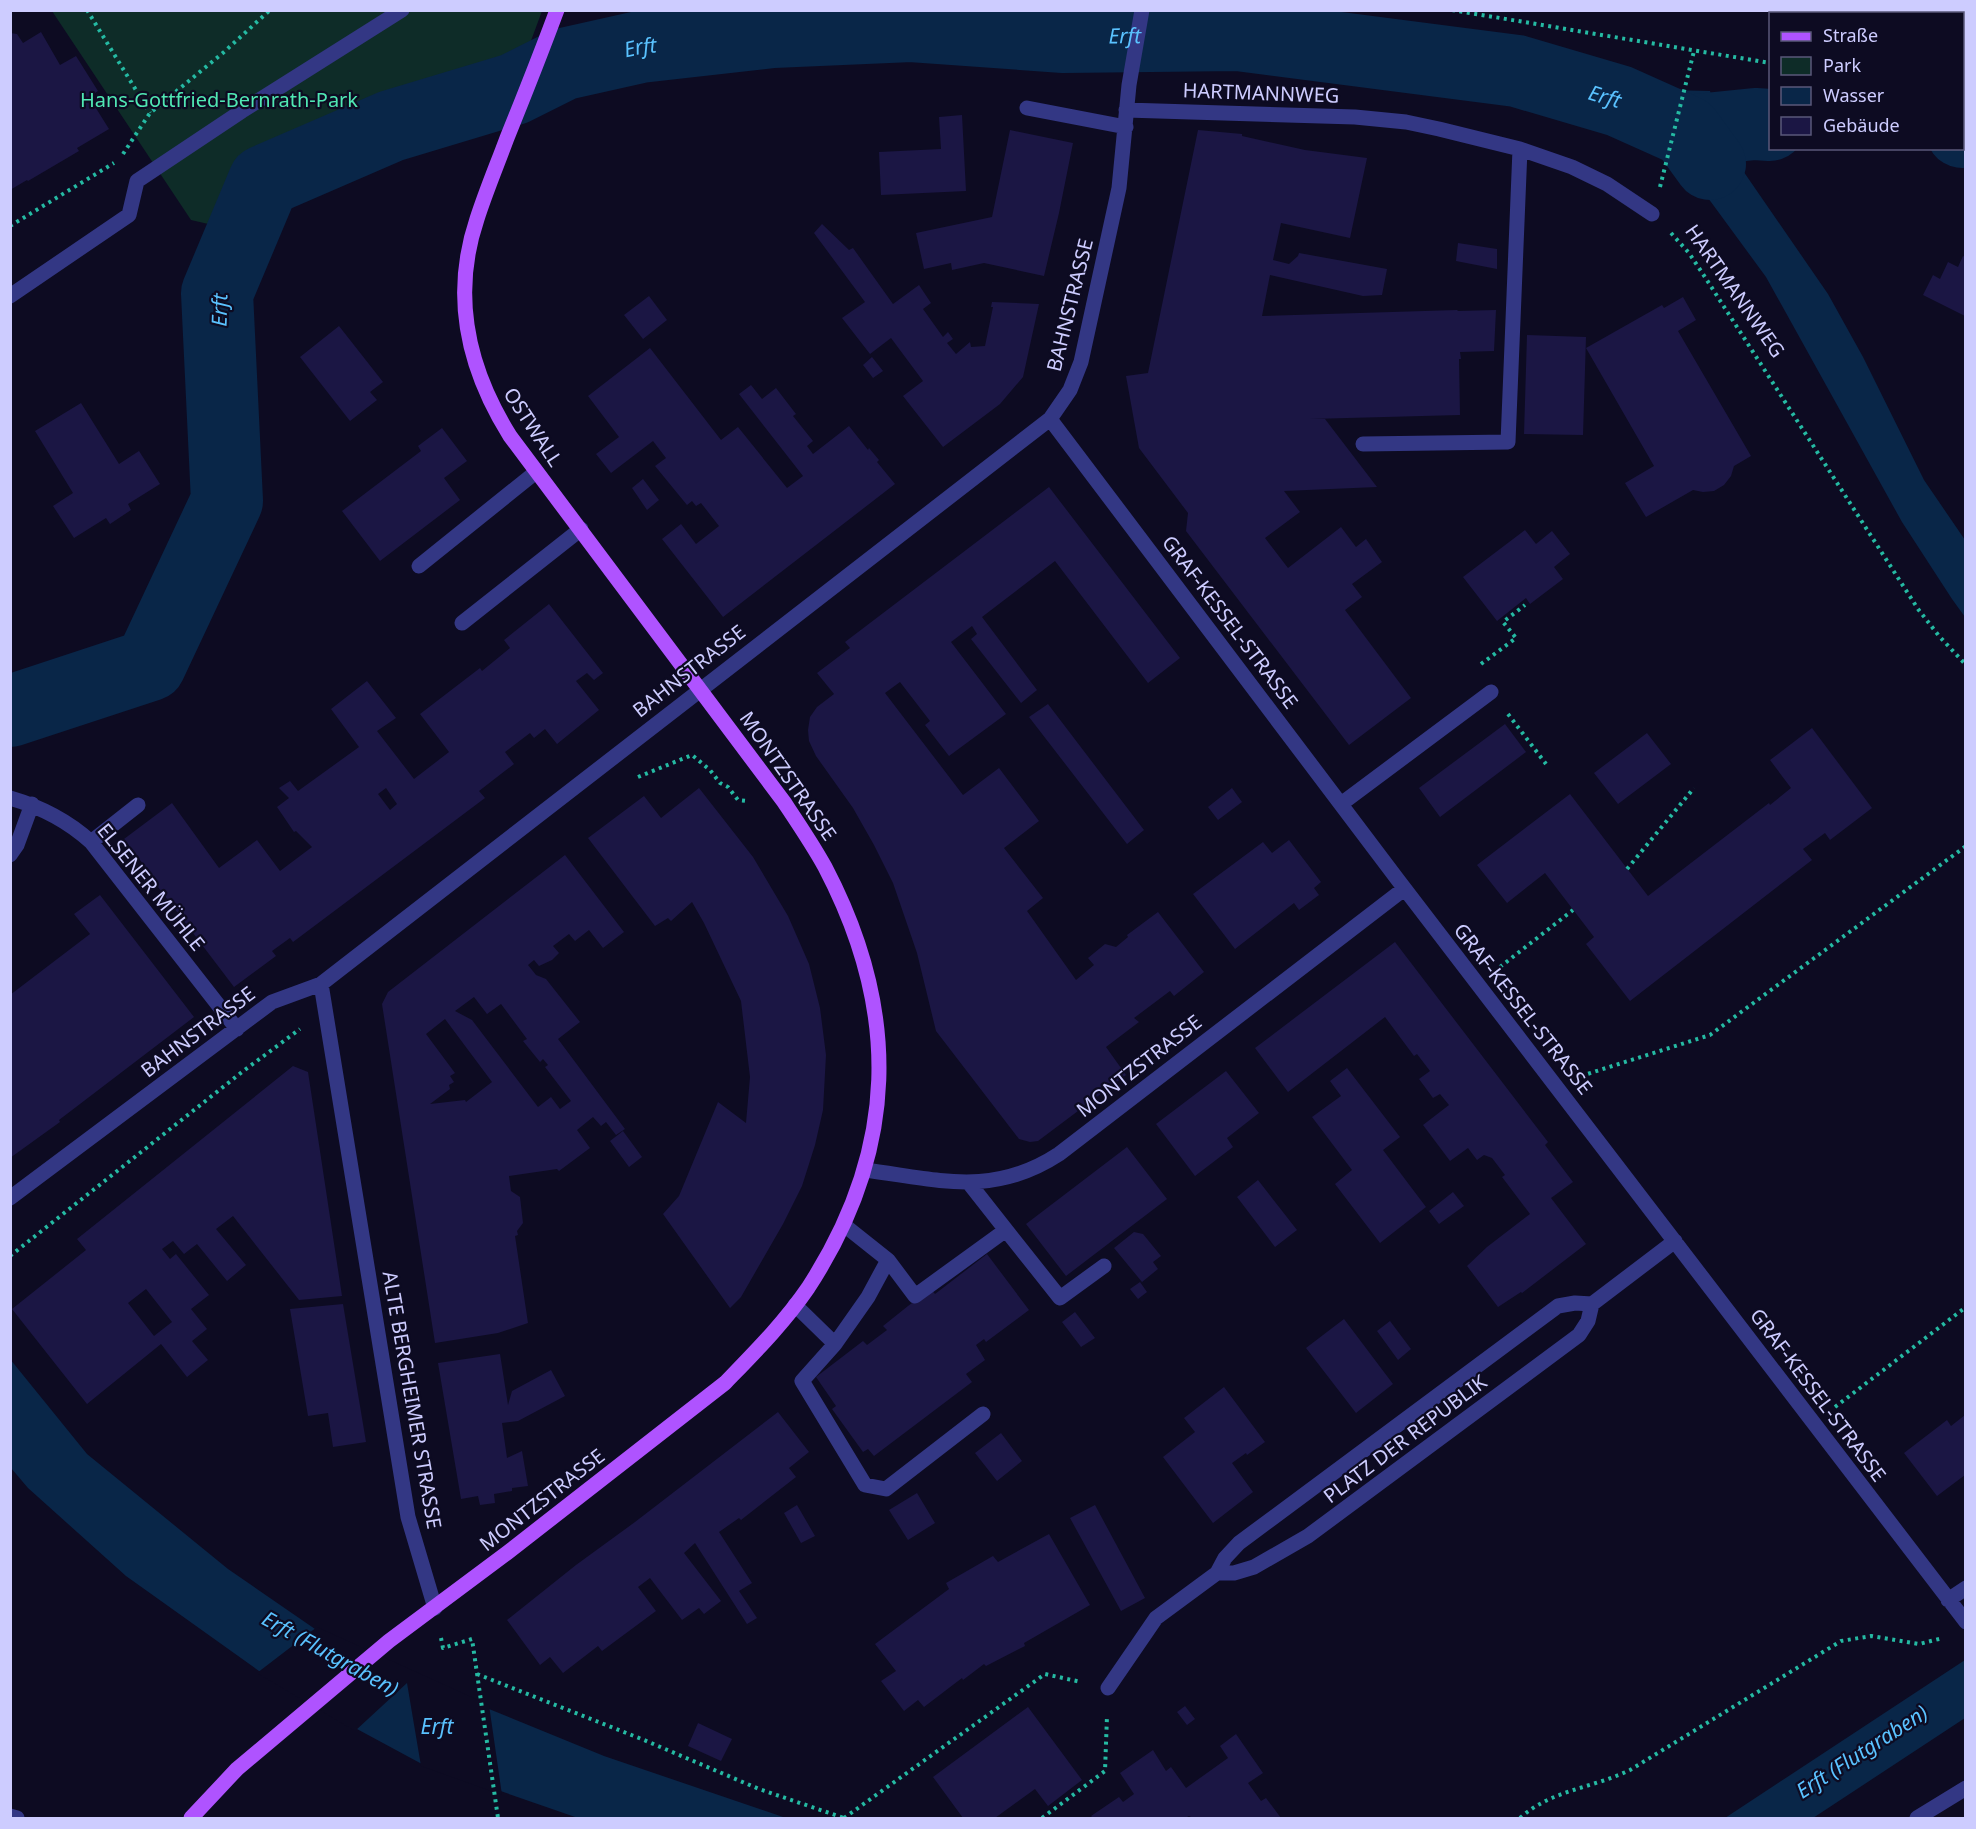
<svg xmlns="http://www.w3.org/2000/svg" width="1976" height="1829" font-family="'Noto Sans',sans-serif">
	<style>
		.green { fill: #0e2c28 }
		.water { fill: #092648 }
		.pier { fill: #0d0b22 }
		.lines { fill: none; stroke-linecap: round; stroke-linejoin: round }
		.river { stroke: #092648; stroke-width: 72 }
		.building { fill: #1b1644; fill-rule: evenodd }
		.path { stroke: #25baa3; stroke-width: 4; stroke-dasharray: 3 4.5; stroke-linecap: butt }
		.minor { stroke: #333784; stroke-width: 15 }
		.major { stroke: #af53ff; stroke-width: 15 }
		.labels { text-anchor: middle; stroke-width: 4.5; stroke-linejoin: round; paint-order: stroke }
		.street-label { font-size: 20px; fill: #cdccff; stroke: #0d0b22 }
		.park-label { font-size: 20px; fill: #50e7b3; stroke: #0d0b22 }
		.water-label { font-size: 21px; font-style: italic; fill: #5ac2ff; stroke: #0d0b22 }
	</style>
	<rect width="100%" height="100%" fill="#0d0b22"/>
	<path class="green" d="M52,11H542L515,84L265,177L243,232L191,220Z"/>
	<path class="water" d="M1667,90L1710,91L1728,149L1828,294L1863,357L1924,480L1965,540V617L1952,599L1902,522L1766,277L1711,202L1681,165L1627,134L1635,95Z
		M10,1359L87,1454L228,1569L315,1629L489,1709L604,1756L786,1818H578L420,1763L357,1729L259,1671L126,1576L28,1488L11,1468Z
		M1965,1660V1718L1813,1818H1725Z"/>
	<path class="pier" d="M317,1627L489,1705L502,1795L421,1766L407,1683L355,1731L257,1673Z"/>
	<g class="lines">
		<g class="river">
			<path d="M1686,131L1755,124L1770,125"/>
			<path d="M1962,132L1966,131"/>
			<path id="s1" d="M10,711L150,665L227,501L217,293L264,181L391,126L514,89L564,64L640,47L773,32L911,26L1064,37L1238,35L1517,71L1619,101L1686,131L1710,164"/>
		</g>
	</g>
	<path class="building" d="M41,32L60,65L76,56L98,91L89,97L109,129L77,148L79,151L28,181L27,180L10,190V33L17,34L23,43Z
		M962,115L966,191L881,195L879,152L941,149L939,117Z
		M1010,130L1073,143L1059,213L1044,276L984,263L952,270L951,263L924,269L916,233L992,217Z
		M1198,130L1242,134V136L1305,150L1367,158L1350,238L1281,223L1273,260L1289,264L1298,256L1299,253L1387,269L1382,295L1363,296L1270,275L1262,316L1457,310L1458,311L1496,310L1494,351L1460,352L1461,359H1459L1460,415L1310,419H1325L1377,487L1284,491L1300,512L1265,538L1288,568L1341,527L1356,547L1366,539L1382,562L1352,584L1362,597L1345,610L1411,698L1349,745L1186,531L1188,513L1139,448L1126,376L1148,373Z
		M822,224L849,250L853,248L893,304L919,285L931,303L923,309L943,337L948,332L953,339L947,343L956,354L970,342L971,347L985,346L993,307H991L992,302L1039,304L1023,377L1000,404L943,447L903,396L923,381L891,338L870,354L842,318L865,302L814,233Z
		M1458,243L1497,249V269L1456,261Z
		M1963,256L1965,257V316L1923,295L1933,275L1940,279L1948,262L1958,267Z
		M649,296L667,320L643,339L624,315Z
		M1683,297L1696,320L1678,331L1751,456L1734,466L1731,476L1724,485L1714,491L1703,492L1693,490L1646,517L1625,483L1654,466L1586,348L1662,305L1664,308Z
		M339,326L383,382L370,392L377,400L350,421L300,357Z
		M1527,335L1586,337L1583,435L1524,434Z
		M650,348L721,440L738,427L787,488L803,476L739,394L751,385L762,399L776,388L796,414L793,416L813,441L807,446L813,454L849,426L868,450L869,448L879,460L877,462L895,484L723,617L662,539L681,524L696,544L719,526L701,503L696,506L692,501L687,505L655,466L666,458L653,441L611,473L596,454L619,437L588,396Z
		M872,357L883,371L873,378L863,365Z
		M81,403L119,464L139,451L160,484L128,504L131,510L110,524L106,518L74,538L53,506L73,493L35,431Z
		M442,428L467,461L444,478L460,500L380,561L342,511L421,451L418,446Z
		M643,479L659,500L647,510L632,488Z
		M1049,487L1180,658L1148,683L1055,561L982,617L1037,690L1021,703L971,639L977,634L972,626L951,642L1006,714L949,756L925,725L930,721L900,682L885,693L963,795L999,768L1039,821L1004,848L1043,898L1027,911L1076,980L1094,965L1088,958L1105,944L1116,947L1128,937L1127,935L1158,912L1204,972L1174,996L1170,991L1134,1018L1139,1022L1106,1047L1126,1075L1038,1141L1030,1142L1019,1139L936,1031L917,953L893,883L874,845L853,808L816,756L809,741L808,730L810,717L817,707L834,694L817,673L850,648L845,642Z
		M1525,530L1536,544L1552,531L1570,554L1554,567L1563,579L1530,604L1526,598L1497,621L1463,577Z
		M549,604L603,673L594,680L587,673L576,681L599,710L557,744L545,729L534,738L530,733L505,752L514,764L479,791L485,798L293,942L290,938L272,951L276,956L234,987L155,883L156,881L124,839L172,803L219,868L257,840L280,871L312,847L296,831L294,832L277,807L289,798L279,788L290,781L298,791L359,747L331,709L367,681L396,718L377,731L414,779L449,752L420,714L480,668L482,671L510,648L504,640ZM386,788L397,804L390,810L378,794Z
		M1048,704L1144,830L1127,844L1029,717Z
		M1505,724L1526,752L1440,817L1419,788Z
		M1812,728L1872,808L1830,840L1825,833L1803,849L1812,860L1630,1001L1586,944L1594,937L1545,873L1507,903L1477,865L1570,794L1648,896L1769,803L1770,805L1791,788L1770,760Z
		M1647,733L1671,764L1618,804L1594,773Z
		M699,788L753,857L788,916L809,964L820,1008L826,1055L823,1110L815,1145L802,1186L783,1224L741,1297L730,1308L663,1214L679,1196L718,1102L746,1123L750,1077L741,1001L704,923L692,902L671,921L668,918L655,926L588,838L644,796L661,818Z
		M1232,788L1242,802L1218,820L1208,807Z
		M1289,840L1321,882L1314,888L1319,895L1299,910L1294,903L1235,949L1193,894L1263,842L1272,853Z
		M565,855L624,932L603,948L589,930L575,941L569,934L553,946L559,953L552,960L539,966L534,960L528,965L536,975L546,979L580,1022L558,1039L625,1129L616,1135L606,1122L601,1126L593,1117L577,1130L590,1148L559,1171L557,1169L509,1176L511,1191L520,1197L523,1223L517,1231L518,1235L515,1236L528,1323L498,1333L435,1343L382,1004L388,992ZM474,997L487,1014L501,1004L527,1039L523,1041L540,1062L543,1059L548,1065L545,1067L571,1101L560,1109L551,1097L538,1107L472,1020L455,1011ZM445,1019L492,1082L466,1102L465,1100L430,1104L450,1089L449,1085L454,1082L450,1076L455,1073L426,1034Z
		M100,895L194,1017L59,1120L60,1122L10,1158V995L90,934L74,914Z
		M1395,942L1548,1142L1545,1145L1573,1182L1551,1198L1586,1244L1522,1293L1521,1292L1498,1307L1467,1266L1487,1247L1530,1214L1502,1177L1505,1175L1492,1158L1484,1155L1477,1160L1468,1148L1450,1161L1423,1125L1449,1105L1440,1094L1433,1098L1419,1079L1430,1071L1417,1054L1414,1056L1385,1017L1288,1092L1255,1048Z
		M293,1066L308,1072L342,1296L299,1300L233,1216L216,1229L246,1265L227,1281L197,1244L184,1254L173,1241L162,1249L170,1259L176,1254L209,1295L191,1309L207,1329L192,1341L208,1360L187,1377L161,1344L87,1404L12,1309L86,1250L77,1239ZM146,1289L172,1322L154,1336L128,1303Z
		M1347,1068L1400,1137L1383,1150L1426,1207L1380,1243L1335,1184L1352,1170L1312,1117L1341,1096L1330,1081Z
		M1226,1071L1259,1113L1227,1138L1233,1147L1195,1176L1156,1124Z
		M623,1131L642,1157L629,1167L610,1141Z
		M1127,1147L1167,1199L1066,1276L1026,1224Z
		M1258,1180L1297,1230L1275,1247L1237,1197Z
		M1453,1192L1464,1206L1439,1224L1429,1211Z
		M1134,1232L1143,1234L1161,1256L1153,1262L1158,1269L1142,1282L1114,1248Z
		M987,1254L1029,1310L986,1342L984,1339L976,1345L985,1360L966,1374L972,1382L874,1456L868,1449L863,1452L832,1409L836,1406L816,1377L863,1341L867,1345L887,1330L883,1326L908,1306L931,1289L935,1294Z
		M1140,1282L1147,1292L1138,1299L1130,1289Z
		M343,1304L366,1442L333,1447L328,1413L308,1416L290,1309Z
		M1075,1312L1095,1338L1081,1347L1062,1322Z
		M1344,1319L1393,1384L1356,1413L1306,1348Z
		M1390,1321L1411,1349L1398,1360L1377,1331Z
		M500,1354L508,1405L512,1391L551,1370L565,1396L518,1421L502,1423L507,1458L522,1451L528,1486L512,1488V1491L494,1494L495,1503L480,1505L478,1496L461,1499L438,1363Z
		M1224,1387L1265,1442L1247,1455L1246,1453L1232,1463L1253,1492L1213,1523L1163,1457L1195,1432L1184,1418Z
		M778,1412L809,1452L789,1468L796,1477L741,1520L739,1518L719,1532L752,1583L739,1591L757,1618L747,1624L695,1543L684,1553L721,1601L704,1614L699,1608L682,1620L650,1578L638,1587L656,1611L602,1651L598,1646L563,1673L550,1657L540,1665L507,1620L576,1565L635,1522Z
		M1965,1415V1475L1937,1496L1904,1453L1947,1420L1951,1426Z
		M1001,1433L1022,1461L997,1481L975,1453Z
		M917,1493L935,1523L908,1540L889,1510Z
		M797,1505L815,1536L801,1543L784,1513Z
		M1095,1505L1145,1598L1121,1611L1070,1518Z
		M1049,1534L1090,1605L1024,1643L1025,1646L986,1666L984,1664L963,1680L962,1678L924,1707L918,1700L904,1711L881,1681L896,1671L875,1644L949,1589L946,1583L993,1556L998,1562Z
		M1185,1706L1195,1719L1187,1725L1177,1712Z
		M1028,1707L1082,1780L1048,1806L1035,1789L995,1818H963L933,1777Z
		M698,1723L732,1739L721,1761L688,1746Z
		M1236,1734L1263,1773L1248,1783L1261,1801L1266,1798L1281,1818H1193L1189,1816L1185,1818H1093L1091,1816L1119,1797L1123,1802L1134,1794L1120,1773L1153,1750L1166,1771L1171,1767L1186,1788L1228,1758L1220,1746Z"/>
	<g class="lines">
		<path class="path" d="M87,10L150,113
			M1452,10L1770,63
			M1946,14L1948,10
			M123,154L150,113L224,52L270,10
			M1660,187L1694,51
			M10,226L114,163
			M1671,233L1689,253L1703,274L1918,609L1939,636L1966,665
			M1481,664L1516,638L1503,622L1525,605
			M1508,714L1546,764
			M638,777L692,755L710,770L720,783L728,787L738,800L747,801
			M1627,869L1694,788
			M1500,967L1573,910
			M1581,1076L1710,1035L1966,846
			M10,1256L242,1072L300,1029
			M1835,1407L1966,1307
			M441,1638L443,1648L472,1639L498,1818
			M477,1674L644,1740L759,1789L844,1818
			M844,1818L1045,1674L1081,1682
			M1042,1818L1105,1771L1107,1716
			M1520,1818C1551,1790 1593,1788 1630,1770L1841,1641L1871,1636L1919,1644L1943,1638"/>
		<path class="minor" d="M1027,108L1126,127
			M1126,110L1355,117L1406,122L1439,129L1520,149L1572,167L1607,184L1652,214
			M10,296L129,215L137,181L242,111L402,10
			M1050,419L1398,880L1966,1622
			M1363,444L1508,442L1520,149
			M419,566L536,472
			M462,623L581,529
			M10,798C41,807 67,820 91,842L237,1029
			M1341,804L1491,692
			M91,842L138,805
			M10,855L17,845L32,804
			M321,984L408,1517L435,1608
			M864,1170C937,1179 992,1198 1059,1154L1404,889
			M10,1198L272,1002L321,984L1050,419L1070,390L1081,362L1119,188L1129,85L1142,10
			M844,1225L888,1260L915,1296L1006,1230L969,1183
			M1006,1230L1060,1298L1104,1266
			M1592,1304L1575,1303L1558,1306L1239,1543L1225,1558L1217,1573H1234L1254,1567L1308,1536L1579,1335L1588,1321L1592,1304L1675,1241
			M795,1305L835,1344L802,1381L865,1485L886,1489L983,1414
			M835,1344L868,1297L888,1260
			M1948,1600L1966,1588
			M1108,1688L1156,1618L1217,1573
			M10,1816L17,1818
			M1917,1818L1966,1788"/>
		<path class="major" d="M191,1818L237,1769L389,1641L507,1553L725,1383C754,1353 784,1323 808,1288C898,1150 901,1012 825,867C813,845 798,823 784,802L510,436C468,369 451,296 477,219C486,191 497,165 507,138C524,96 541,53 557,10"/>
	</g>
	<g class="labels">
		<g class="street-label">
			<text transform="translate(1261 93) rotate(2)" y="7">HARTMANNWEG</text>
			<text transform="translate(1735 291) rotate(55)" y="7">HARTMANNWEG</text>
			<text transform="translate(1070 305) rotate(-76)" y="7">BAHNSTRASSE</text>
			<text transform="translate(533 427) rotate(57)" y="7">OSTWALL</text>
			<text transform="translate(1230 622) rotate(53)" y="7">GRAF-KESSEL-STRASSE</text>
			<text transform="translate(689 671) rotate(-38)" y="7">BAHNSTRASSE</text>
			<text transform="translate(788 776) rotate(55)" y="7">MONTZSTRASSE</text>
			<text transform="translate(151 887) rotate(51)" y="7">ELSENER MÜHLE</text>
			<text transform="translate(1523 1009) rotate(52)" y="7">GRAF-KESSEL-STRASSE</text>
			<text transform="translate(198 1032) rotate(-37)" y="7">BAHNSTRASSE</text>
			<text transform="translate(1139 1066) rotate(-38)" y="7">MONTZSTRASSE</text>
			<text transform="translate(1818 1395) rotate(53)" y="7">GRAF-KESSEL-STRASSE</text>
			<text transform="translate(412 1400) rotate(80)" y="7">ALTE BERGHEIMER STRASSE</text>
			<text transform="translate(1405 1439) rotate(-37)" y="7">PLATZ DER REPUBLIK</text>
			<text transform="translate(542 1500) rotate(-38)" y="7">MONTZSTRASSE</text>
		</g>
		<g class="park-label">
			<text x="219" y="107">Hans-Gottfried-Bernrath-Park</text>
		</g>
		<g class="water-label">
			<text dy="7" stroke="none"><textPath href="#s1" startOffset="1545">Erft</textPath></text>
			<text dy="7" stroke="none"><textPath href="#s1" startOffset="1059">Erft</textPath></text>
			<text dy="7" stroke="none"><textPath href="#s1" startOffset="2031">Erft</textPath></text>
			<text transform="translate(220 310) rotate(-88)" y="7">Erft</text>
			<text transform="translate(330 1654) rotate(29)" y="7">Erft (Flutgraben)</text>
			<text x="437" y="1734">Erft</text>
			<text transform="translate(1862 1752) rotate(-33)" y="7">Erft (Flutgraben)</text>
		</g>
	</g>
	<rect width="1976" height="1829" fill="none" stroke="#cdccff" stroke-width="24"/>
	<rect x="1769" y="12" width="195" height="138" fill="#0d0b22" stroke="#5a587a" stroke-width="1.5"/>
	<rect x="1781" y="32" width="30" height="9" fill="#af53ff" stroke="#5a587a" stroke-width="1.5"/>
	<text x="1823" y="42" font-size="18" fill="#cdccff">Straße</text>
	<rect x="1781" y="57" width="30" height="18" fill="#0e2c28" stroke="#5a587a" stroke-width="1.5"/>
	<text x="1823" y="72" font-size="18" fill="#cdccff">Park</text>
	<rect x="1781" y="87" width="30" height="18" fill="#092648" stroke="#5a587a" stroke-width="1.5"/>
	<text x="1823" y="102" font-size="18" fill="#cdccff">Wasser</text>
	<rect x="1781" y="117" width="30" height="18" fill="#1b1644" stroke="#5a587a" stroke-width="1.5"/>
	<text x="1823" y="132" font-size="18" fill="#cdccff">Gebäude</text>
</svg>
